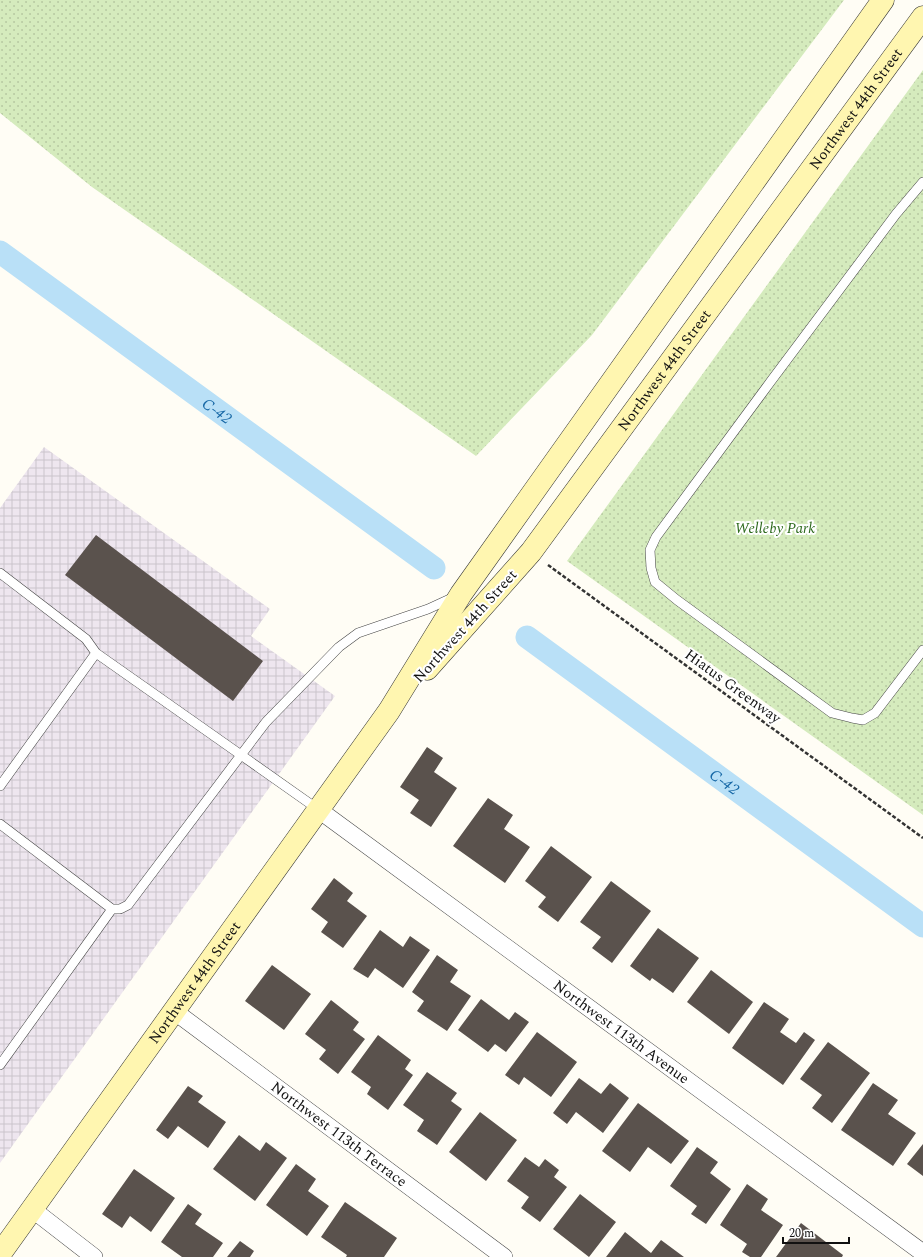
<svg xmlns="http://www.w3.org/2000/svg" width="923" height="1257" font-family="Spectral,serif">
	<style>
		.industrial { fill: url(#industrial-grid) }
		.green { fill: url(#green-dots) }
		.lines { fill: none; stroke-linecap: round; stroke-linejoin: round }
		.canal { stroke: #b9e0f7; stroke-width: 23 }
		.building { fill: #5a524d }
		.lane-casing { stroke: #444; stroke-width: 10 }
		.street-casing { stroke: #444; stroke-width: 18 }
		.secondary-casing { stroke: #333; stroke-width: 23 }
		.path { stroke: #333; stroke-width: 2.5; stroke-dasharray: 4 2; stroke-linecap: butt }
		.lane { stroke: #fff; stroke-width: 9 }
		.street { stroke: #fff; stroke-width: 17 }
		.secondary { stroke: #fff6b0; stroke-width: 22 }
		.labels { text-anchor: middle; stroke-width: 4; stroke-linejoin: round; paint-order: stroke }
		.street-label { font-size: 15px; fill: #111; stroke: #fff }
		.park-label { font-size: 15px; font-style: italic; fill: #2f6b1f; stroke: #fff }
		.water-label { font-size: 16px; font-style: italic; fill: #1768a6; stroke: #fff }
	</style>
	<defs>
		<pattern id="industrial-grid" width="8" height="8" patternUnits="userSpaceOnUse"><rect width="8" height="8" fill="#eee6ef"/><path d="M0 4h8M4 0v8" fill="none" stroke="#cbc4cc"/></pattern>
		<pattern id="green-dots" width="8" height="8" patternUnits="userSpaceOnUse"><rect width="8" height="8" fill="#d5ebbd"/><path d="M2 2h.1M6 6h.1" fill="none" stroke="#b6c8a1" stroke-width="1.8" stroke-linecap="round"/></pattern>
	</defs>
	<rect width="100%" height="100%" fill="#fffdf5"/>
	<path class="industrial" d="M44,447L270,609L251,636L335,696L0,1163V508Z"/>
	<path class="green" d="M0,0H844L592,335L476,456L92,187L0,113Z
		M923,70V815L567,561Z"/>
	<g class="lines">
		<g class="canal">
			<path id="s1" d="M0,252L434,568"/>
			<path id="s2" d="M527,637L923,926"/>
		</g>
	</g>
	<path class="building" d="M96,535L263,661L233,701L65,575Z
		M427,747L443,758L434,772L457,788L431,827L410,813L419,800L400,787Z
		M488,798L513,815L504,829L530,847L505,883L453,846Z
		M551,846L592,877L558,922L538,907L546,897L525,881Z
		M334,878L353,893L347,901L367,916L343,948L321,932L328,922L311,909Z
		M611,881L651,911L612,963L592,948L601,937L580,922Z
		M658,928L699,958L673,993L652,978L650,981L630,966Z
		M380,930L403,947L410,936L430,950L403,988L375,968L368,978L353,969Z
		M437,955L458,970L450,982L471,996L447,1031L417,1011L424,1001L412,992Z
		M272,965L311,994L284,1030L245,1001Z
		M711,970L753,1002L729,1034L687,1002Z
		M481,999L509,1020L515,1012L529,1022L506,1052L495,1044L488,1052L458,1030Z
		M331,1000L359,1022L353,1030L365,1039L338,1074L319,1059L326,1050L305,1034Z
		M764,1002L789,1019L780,1032L796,1043L804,1032L815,1040L783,1085L732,1048Z
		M537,1032L577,1062L551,1097L524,1077L519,1085L505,1075Z
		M378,1035L411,1060L405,1069L413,1075L388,1110L367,1094L371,1087L351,1072Z
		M828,1042L870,1073L832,1123L812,1108L822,1095L800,1079Z
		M427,1072L457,1093L451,1101L462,1109L437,1145L417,1131L424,1120L403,1105Z
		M579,1078L601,1094L610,1083L629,1098L603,1133L576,1112L567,1124L553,1113Z
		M873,1083L898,1100L888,1114L916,1133L893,1166L841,1130Z
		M188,1086L203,1096L198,1102L226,1122L208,1148L178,1126L168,1139L156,1130Z
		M638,1103L689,1141L671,1164L648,1147L630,1172L602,1151Z
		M480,1112L517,1140L486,1181L449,1152Z
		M239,1135L260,1151L266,1142L287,1158L255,1201L213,1169Z
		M923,1144V1176L907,1164Z
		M697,1147L718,1162L710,1173L731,1189L706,1224L691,1214L697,1206L670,1186Z
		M525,1157L539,1167L545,1159L559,1170L554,1177L567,1187L540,1222L521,1208L529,1197L507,1181Z
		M296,1164L316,1179L308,1191L329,1206L307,1236L266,1205Z
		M134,1169L175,1198L151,1232L130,1216L122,1228L102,1214Z
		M747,1184L768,1199L761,1210L783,1225L761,1257H750L742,1252L747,1244L720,1225Z
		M580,1194L616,1222L589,1257L553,1229Z
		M345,1202L397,1238L384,1257H346L347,1255L321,1237Z
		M188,1204L202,1214L195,1224L223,1243L213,1257H182L161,1242Z
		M801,1223L843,1255L842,1257H776Z
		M625,1232L651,1253L661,1240L684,1257H606Z
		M240,1241L254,1251L250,1257H227Z"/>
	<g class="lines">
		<defs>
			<path id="lane" d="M923,182L896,214L771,381L656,537L650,550L651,568L655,582L677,600L832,713L852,718L863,720L875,713L923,650
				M0,573L86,639L96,653L241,755L128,905L120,909H112L0,824
				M0,786L96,653
				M319,810L241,755L266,722L339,647L358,633L428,609L454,597
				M0,1065L112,909"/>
			<g id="street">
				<path id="s3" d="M319,810L923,1253"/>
				<path id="s4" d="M174,1011L504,1257"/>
				<path d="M32,1209L94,1257"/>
			</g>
			<g id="secondary">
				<path id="s5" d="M427,669L531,552L923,17"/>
				<path id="s6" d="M0,1254L389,711L461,594L883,0"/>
			</g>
		</defs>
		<use href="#lane" class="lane-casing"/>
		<use href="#street" class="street-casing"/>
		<use href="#secondary" class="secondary-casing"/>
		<path class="path" d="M548,565L923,838"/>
		<use href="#lane" class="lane"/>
		<use href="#street" class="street"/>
		<use href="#secondary" class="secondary"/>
	</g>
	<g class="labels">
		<g class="street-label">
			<text dy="5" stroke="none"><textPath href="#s5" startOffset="706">Northwest 44th Street</textPath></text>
			<text dy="5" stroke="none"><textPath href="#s5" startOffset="382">Northwest 44th Street</textPath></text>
			<text transform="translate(465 626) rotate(-48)" y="5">Northwest 44th Street</text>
			<text transform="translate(733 686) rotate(36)" y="5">Hiatus Greenway</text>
			<text dy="5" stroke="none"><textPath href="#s6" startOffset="334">Northwest 44th Street</textPath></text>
			<text dy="5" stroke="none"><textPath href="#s3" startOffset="375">Northwest 113th Avenue</textPath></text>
			<text dy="5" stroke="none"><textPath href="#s4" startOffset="206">Northwest 113th Terrace</textPath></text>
		</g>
		<g class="park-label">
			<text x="775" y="533">Welleby Park</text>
		</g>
		<g class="water-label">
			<text dy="6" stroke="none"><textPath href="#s1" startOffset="269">C-42</textPath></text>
			<text dy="6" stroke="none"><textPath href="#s2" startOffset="245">C-42</textPath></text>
		</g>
	</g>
	<path d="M783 1237v6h66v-6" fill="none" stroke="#111111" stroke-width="2"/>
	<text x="789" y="1237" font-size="12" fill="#111111" stroke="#ffffff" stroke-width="3" paint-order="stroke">20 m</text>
</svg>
